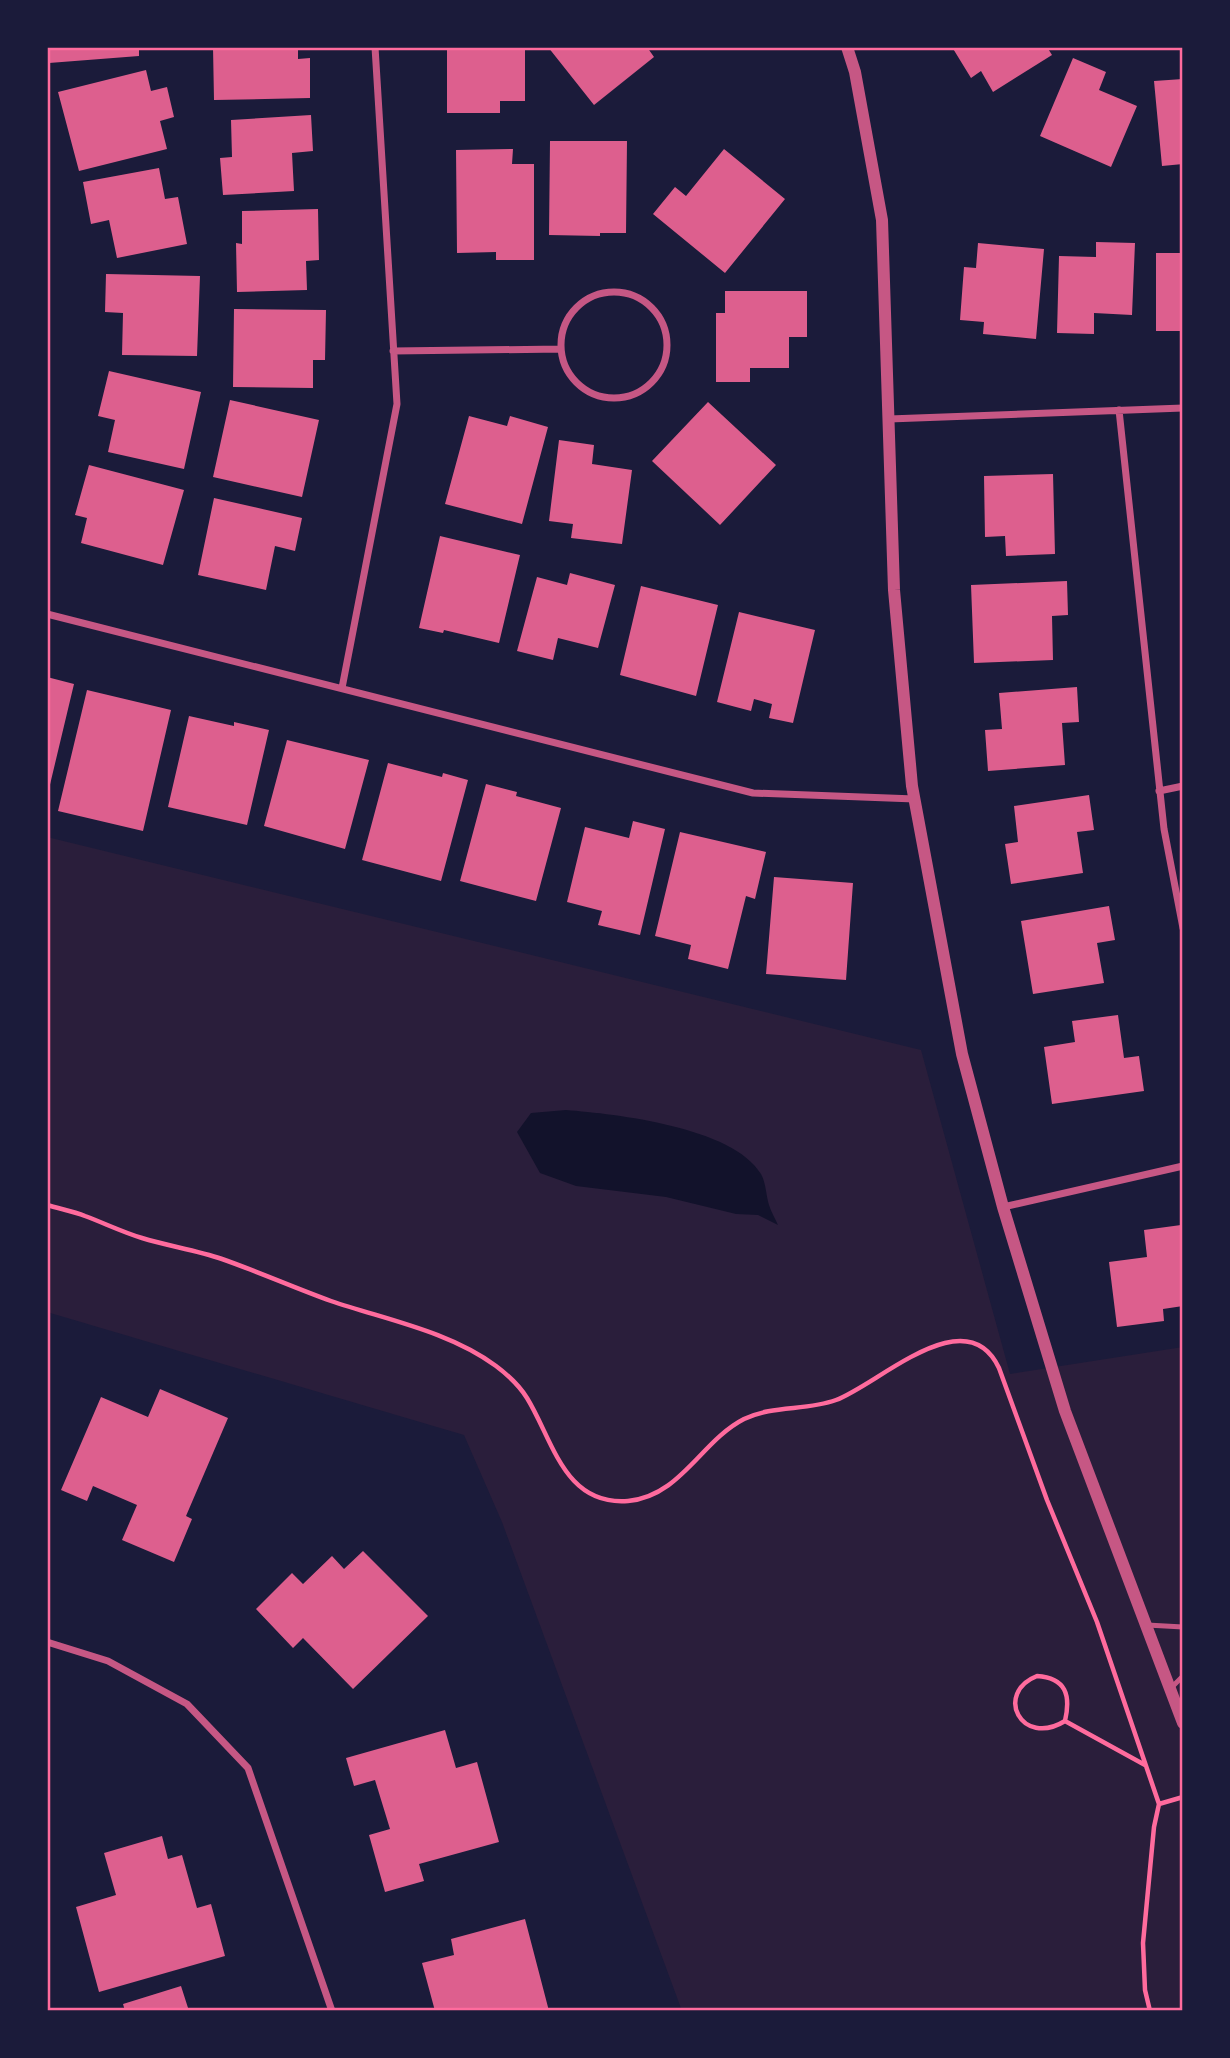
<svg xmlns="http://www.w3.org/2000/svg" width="1230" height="2058" font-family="Spectral,serif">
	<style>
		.green { fill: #2a1e3b }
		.water { fill: #12122b }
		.building { fill: #dd5f8e }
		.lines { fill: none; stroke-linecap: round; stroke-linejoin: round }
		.path { stroke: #ff6b9d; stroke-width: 4.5 }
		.service { stroke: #c65784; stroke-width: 5 }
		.minor { stroke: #c65784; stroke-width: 7 }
		.tertiary { stroke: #c65784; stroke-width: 12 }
		.neatline { fill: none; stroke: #ff6b9d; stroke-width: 2.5 }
	</style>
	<rect width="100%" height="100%" fill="#1b1b3a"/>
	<path class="green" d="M47,837L921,1050L1010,1374L1183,1347V2011H682L502,1522L464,1435L47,1312Z"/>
	<path class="water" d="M566,1110C616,1114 733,1127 761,1174C766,1183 766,1195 769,1205C771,1212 775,1218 778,1225L758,1215L736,1214L666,1197L576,1186L540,1173L517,1132L531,1113Z"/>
	<path class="building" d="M48,47H139V56L49,63Z
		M213,47H298V59L310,58V98L214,100Z
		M447,47H525V101H500V113H447Z
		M548,47H647L654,57L594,105Z
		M952,47H1047L1052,55L993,92L981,71L971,78Z
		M1073,58L1106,72L1099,90L1137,106L1111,167L1040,136Z
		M146,70L151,91L167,87L174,117L160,121L167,149L79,171L58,92Z
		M1183,79V164L1162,166L1154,81Z
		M311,115L313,151L292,153L294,191L223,195L220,158L232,157L231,120Z
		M550,141H627L626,233H600V236L549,235Z
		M513,149L512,164H534V260H496V252L457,253L456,150Z
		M724,149L785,199L725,273L653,214L675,187L686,196Z
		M159,168L165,199L178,197L187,244L117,258L109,220L91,224L83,182Z
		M318,209L319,260L306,261L307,290L237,292L236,243L242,244V211Z
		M1096,242L1135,243L1132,315L1094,313V334L1057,333L1059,256L1096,257Z
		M978,243L1044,249L1036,339L983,334L984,322L960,320L964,267L976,268Z
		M1156,253H1183V331H1156Z
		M106,274L200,276L197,356L122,355L123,313L105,312Z
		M725,291H807V337H789V368H750V382H716V313H725Z
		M234,309L326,310L325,360H313V388L233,387Z
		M109,371L201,392L184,469L108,452L115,420L98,416Z
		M230,400L319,420L302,497L213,477Z
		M708,402L776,465L720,525L652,461Z
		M469,416L507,426L510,416L548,427L522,524L445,504Z
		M559,440L594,445L592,464L632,470L622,544L571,538L573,524L549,521Z
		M89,465L184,490L163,565L81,543L87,518L75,515Z
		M1053,474L1055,554L1006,556L1005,536L985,537L984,476Z
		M214,498L302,518L295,551L275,546L266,590L198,575Z
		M440,536L520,555L499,643L444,630L443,633L419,628Z
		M570,573L615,585L598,648L558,638L553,660L517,651L537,577L567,585Z
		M1067,581L1068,615L1052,616L1053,660L974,663L971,585Z
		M641,586L718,605L696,696L620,675Z
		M739,612L815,630L793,723L769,718L772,704L754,699L751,711L717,702Z
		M47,677L74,684L48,793L47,792Z
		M1077,687L1079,722L1062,723L1065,765L988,771L985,730L1002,729L999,693Z
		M87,690L171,710L143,831L58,811Z
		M189,716L234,726V722L269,730L247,825L168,807Z
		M287,740L369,760L345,849L264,826Z
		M388,763L442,777L443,773L468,780L441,881L362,860Z
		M486,784L517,792L516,796L561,808L536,901L460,881Z
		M1089,795L1094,830L1077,832L1083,873L1011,884L1005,844L1018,842L1014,806Z
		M633,821L665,829L640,935L598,925L602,911L567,902L585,827L629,838Z
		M680,832L766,852L755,899L746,896L728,969L688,959L691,945L655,936Z
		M774,877L853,883L846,980L766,974Z
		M1109,906L1115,940L1097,943L1104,983L1033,994L1021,921Z
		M1118,1015L1124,1058L1139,1056L1144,1091L1052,1104L1044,1047L1075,1042L1072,1021Z
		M1181,1225L1183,1306L1163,1309L1164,1321L1117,1327L1109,1262L1147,1257L1144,1230Z
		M160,1389L228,1418L186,1516L192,1519L174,1562L122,1540L137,1505L93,1486L87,1501L61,1490L101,1397L148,1417Z
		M363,1551L428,1616L353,1689L303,1638L293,1648L256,1609L292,1573L303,1584L332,1556L344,1569Z
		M445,1730L456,1768L477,1762L499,1842L419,1864L424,1881L385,1892L369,1835L390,1829L375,1780L354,1786L346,1758Z
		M162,1836L168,1859L182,1855L197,1908L211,1904L225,1956L99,1992L76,1907L116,1895L104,1853Z
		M525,1919L549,2011H435L422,1963L454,1955L451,1939Z
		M181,1986L189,2011H125L123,2004Z"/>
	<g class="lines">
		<path class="path" d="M47,1205C60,1209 73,1211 85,1216C104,1223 122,1232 142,1238C168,1246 196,1250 222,1259C259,1272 295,1288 331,1301C387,1320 448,1331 496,1366C508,1375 519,1385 527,1398C553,1440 564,1506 628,1501C681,1496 701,1441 744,1419C773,1405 806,1411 836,1400C879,1384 966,1298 999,1368L1047,1500L1097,1622L1159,1804L1154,1827L1143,1943L1145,1990L1150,2011
			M1037,1676C1066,1678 1071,1695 1065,1721C1021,1748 994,1693 1037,1676Z
			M1065,1721L1145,1765
			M1159,1804L1183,1797"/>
		<path class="service" d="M1147,1625L1183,1627
			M1172,1687L1183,1676"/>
		<path class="minor" d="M561 345a53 53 0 1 1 106 0a53 53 0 1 1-106 0Z
			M393,351L561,349
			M1119,410L1164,829L1183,928
			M889,419L1183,408
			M47,614L753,793L915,799
			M342,688L397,404L375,47
			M1159,791L1183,786
			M1003,1207L1183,1166
			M47,1642L108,1661L187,1704L248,1768L332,2011"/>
		<path class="tertiary" d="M847,47L855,72L882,220L894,590L912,786L962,1054L1003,1207L1065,1411L1183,1723"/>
	</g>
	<rect width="1230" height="2058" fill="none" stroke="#1b1b3a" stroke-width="98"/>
	<rect x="49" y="49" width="1132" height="1960" class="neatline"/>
</svg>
